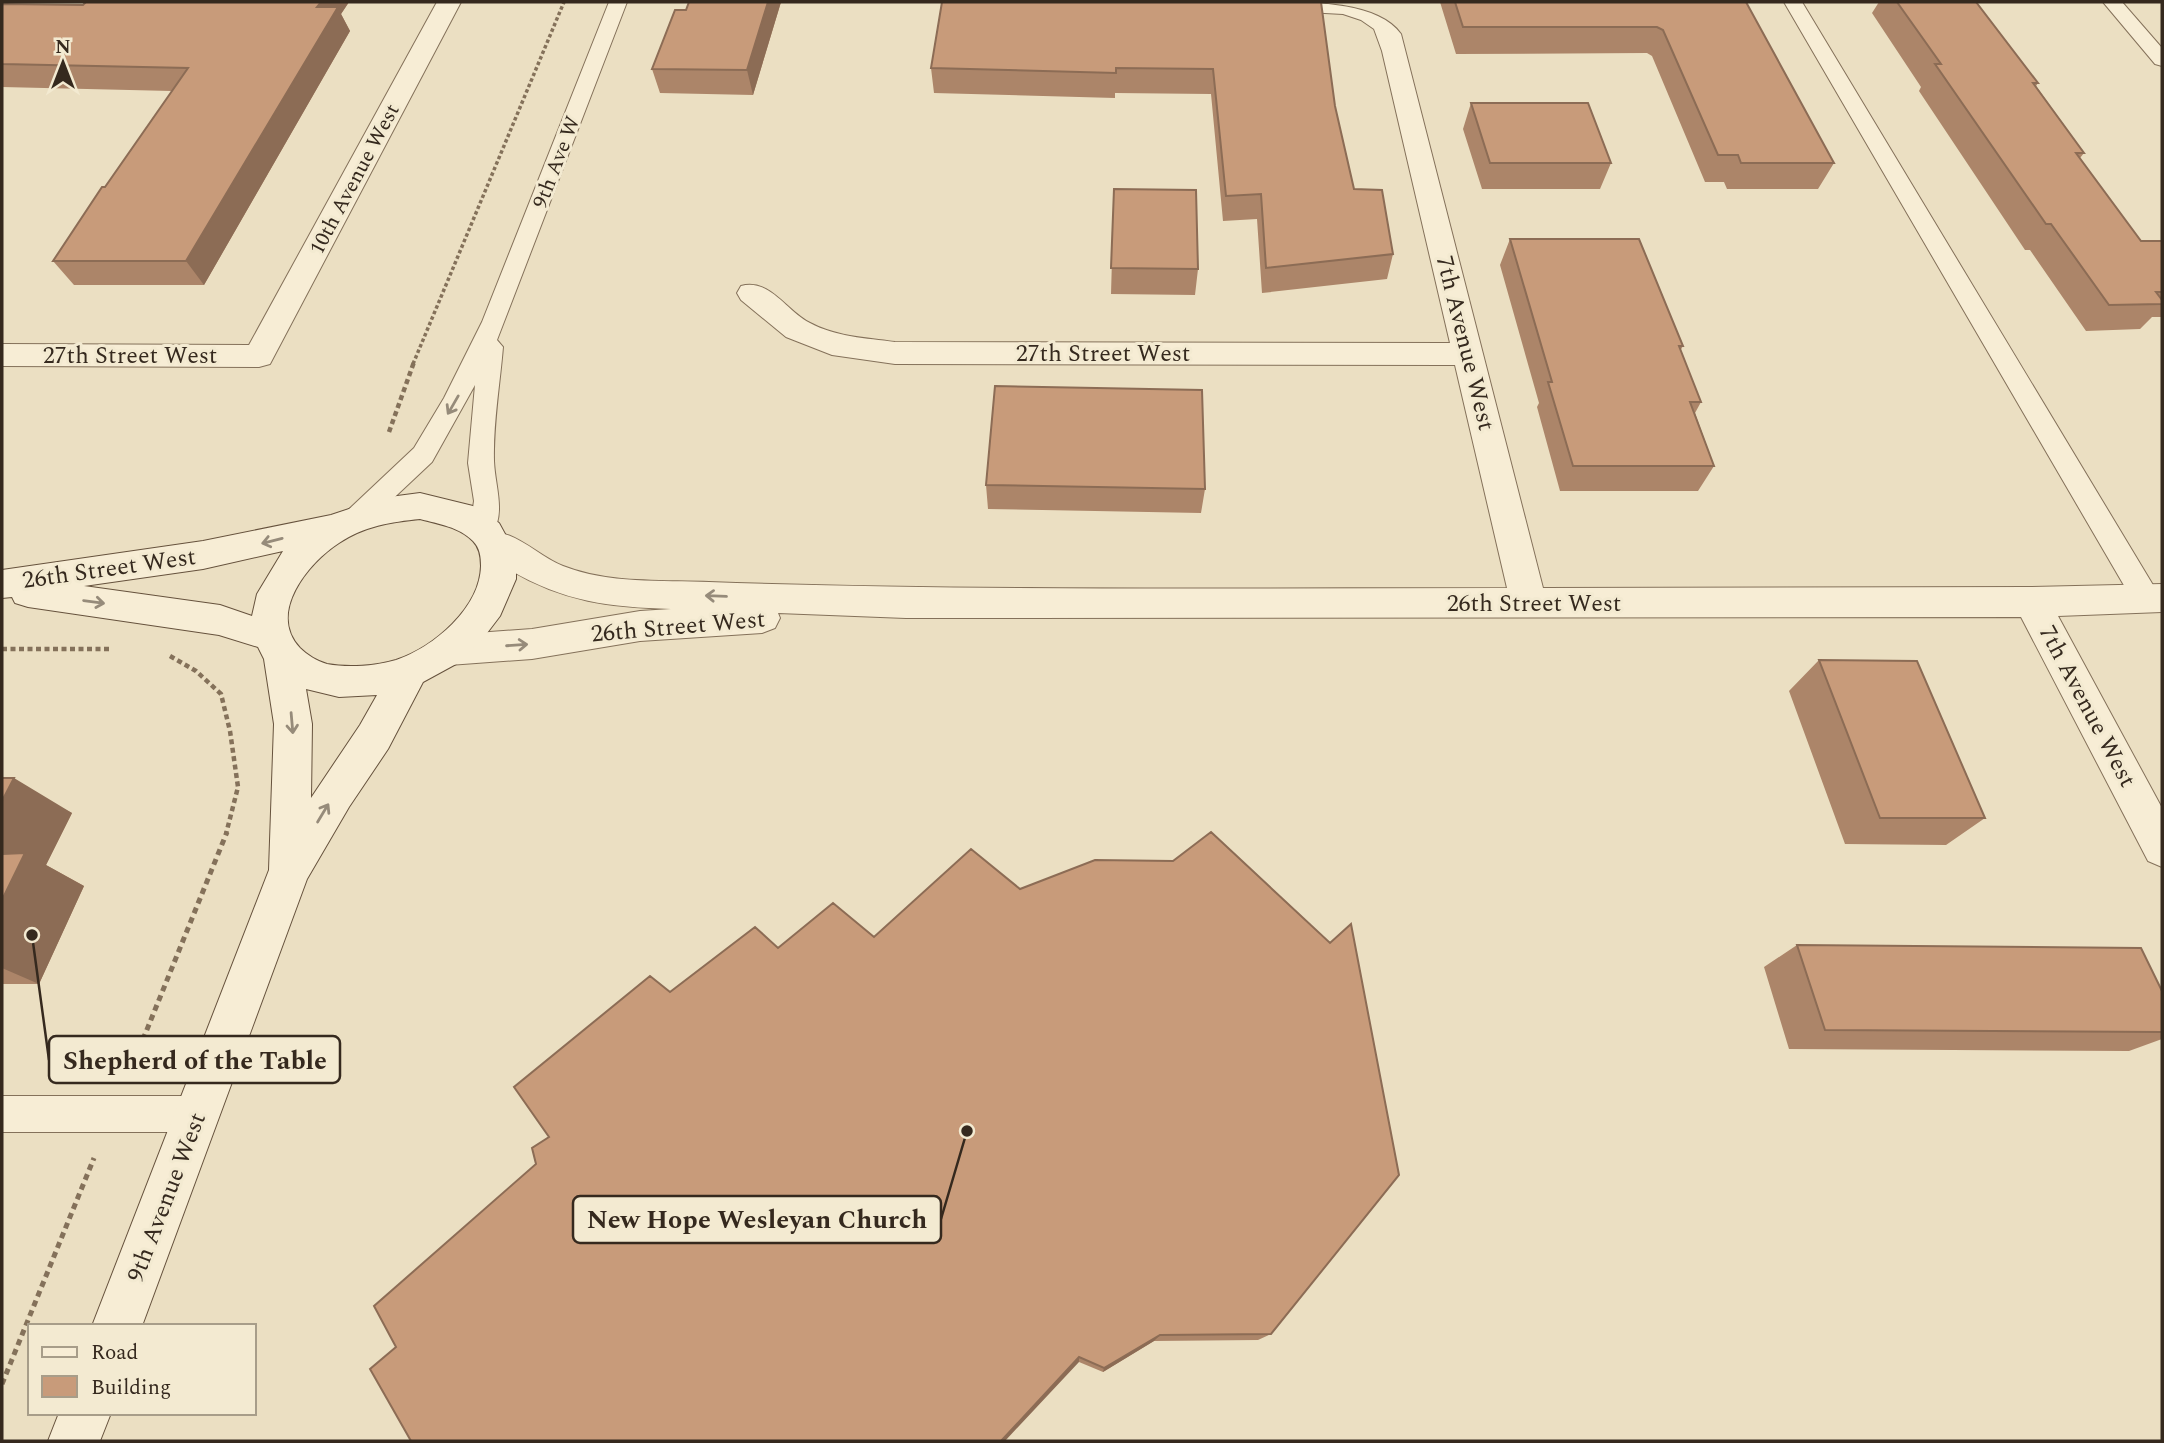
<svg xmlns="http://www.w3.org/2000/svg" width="2164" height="1443" font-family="Spectral,serif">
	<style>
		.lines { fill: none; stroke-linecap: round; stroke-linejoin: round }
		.lane-casing { stroke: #84715a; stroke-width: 2 }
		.street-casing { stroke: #84715a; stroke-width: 2 }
		.secondary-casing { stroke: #66523d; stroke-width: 2 }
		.path-far2 { stroke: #84715a; stroke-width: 3.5; stroke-dasharray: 3.5 2.5; stroke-linecap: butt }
		.path-far1 { stroke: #84715a; stroke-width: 4.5; stroke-dasharray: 5 3.5; stroke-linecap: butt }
		.path { stroke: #84715a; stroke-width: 5; stroke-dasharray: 6 4.5; stroke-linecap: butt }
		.lane { fill: #f7edd5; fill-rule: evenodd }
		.street { fill: #f7edd5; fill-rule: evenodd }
		.secondary { fill: #f7edd5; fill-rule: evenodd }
		.wall { fill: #ac8569 }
		.shaded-wall { fill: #8c6c55 }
		.building { fill: #c89b7a; stroke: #8c6c55; stroke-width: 2 }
		.oneway { stroke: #968b7a }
		.labels { text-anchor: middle; stroke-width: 6; stroke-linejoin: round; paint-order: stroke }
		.far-street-label { font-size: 21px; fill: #35291e; stroke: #f3ead1 }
		.street-label { font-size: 24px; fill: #35291e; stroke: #f3ead1 }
		.leader { fill: none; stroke: #35291e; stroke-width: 2.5 }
		.callout-dot { fill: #35291e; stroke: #f3ead1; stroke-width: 2.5 }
		.callout { fill: #f3ead1; stroke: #35291e; stroke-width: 2.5 }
		.callout-label { font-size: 26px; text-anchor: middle; font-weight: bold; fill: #35291e }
	</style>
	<rect width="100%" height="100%" fill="#ebdfc2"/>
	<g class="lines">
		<defs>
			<path id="lane" d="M609,2H627L497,340L503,347C500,384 493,423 494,461C495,487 506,511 492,535L483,538L474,535L470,528L474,501L468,463L475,385L432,462L364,526L355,529L346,526L342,519L346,512L414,448L444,398L482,322Z
				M1784,2H1802L2156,590L2160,598L2156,606L2146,609L2136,606Z
				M2103,2H2122L2162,48V66L2155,64Z
				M2,1096H197L210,1101L215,1114L210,1127L197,1132H2Z"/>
			<path id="street" d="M437,2H461L270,364L259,367L2,366V344L249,345Z
				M1259,2C1304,2 1377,0 1401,34L1543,588L2032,587L2162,584V612L2058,616L2162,808V867L2148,861L2021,617L906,618L778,613L780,618L775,628L762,633L640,641L532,659L449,665L436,661L430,650L436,639L449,635L532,629L640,611L671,609C610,607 564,602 510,570C498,563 485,557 478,544L483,534C512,525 536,556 563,566C608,584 662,580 709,582C975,591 1241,588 1507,588L1455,365L895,364L832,355L786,337L741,300L737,293L741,286C770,278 786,311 810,323C836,337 866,338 895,342L1450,343L1382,51L1374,29L1361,20L1343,14L1270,10L1261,8Z"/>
			<path id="secondary" d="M420,493L473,506L499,523L516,554V579L500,616L481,641L456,664L423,682L388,749L349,807L307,879L142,1326H92L269,870L274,724L264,659L258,647L219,635L28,607L15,603L12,597L2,598V570L203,541L331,515L382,498ZM420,519C439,524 459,527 473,541C480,548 481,557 481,566C480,608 434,647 396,660C376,666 348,668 327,664C317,661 307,655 300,648C267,613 308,563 339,543C364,526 391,522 420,519ZM283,551L257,594L252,616L220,605L84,586L203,569ZM306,689L339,697L377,695L360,725L311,798L312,724Z
				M59,1413H111L100,1441H48Z"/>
		</defs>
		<use href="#lane" class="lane-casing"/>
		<use href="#street" class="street-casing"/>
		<use href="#secondary" class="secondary-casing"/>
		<path class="path-far2" d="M413,364L564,2"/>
		<path class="path-far1" d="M389,432L414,362
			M2,649H109
			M170,656L196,671L221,694L230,731L238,787L226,834"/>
		<path class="path" d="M131,1069L227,832
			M2,1384L94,1158"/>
		<use href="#lane" class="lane"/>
		<use href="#street" class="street"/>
		<use href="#secondary" class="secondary"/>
	</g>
	<path class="wall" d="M2,2H10L8,4L83,5L86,2H349L341,14L350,31L204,285H74L53,261L172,91L2,87Z
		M781,2L753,95L660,93L652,69L686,10Z
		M1321,2L1335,106L1354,189L1393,254L1387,279L1262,293L1257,219L1223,221L1211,94L1115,93V98L934,93L931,68Z
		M1440,2H1746L1834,163L1818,189H1727L1724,182H1705L1652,56L1647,53L1456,54Z
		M1879,2H1897L2038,83L2036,86L2084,153L2080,158L2141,241H2162V317H2152L2140,329L2086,331L2030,250H2025L1919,91L1921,87L1872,13Z
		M1471,103L1611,163L1600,189H1482L1463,129Z
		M1114,189L1198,269L1195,295L1111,294Z
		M1510,239L1683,346L1680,351L1701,402L1695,413L1714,466L1698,491H1560L1537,407L1539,403L1500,265Z
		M986,485L1205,489L1201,513L988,509Z
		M1819,660L1985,818L1946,845L1845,844L1789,691Z
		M2,778L72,813L46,865L84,886L39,984H2Z
		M1797,945L2162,991V1039L2129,1051L1789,1049L1764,967Z
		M778,948L1271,1334L1258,1340L1154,1341L1103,1372L1079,1362L396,1347L536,1164L549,1137L670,992Z"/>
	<path class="shaded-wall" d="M321,2H349L341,14L350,31L204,285L186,261Z
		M768,2H781L753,95L747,70Z
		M14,778L72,813L46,865L84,886L39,984L2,968V801Z
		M1160,1335L1154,1341L1103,1372L1104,1368Z
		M1079,1357V1362L1005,1441H1001Z"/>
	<path class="building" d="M86,2H321L317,7H338L186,261H53L102,187H105L188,68L2,64V4L83,5Z
		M689,2H768L747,70L652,69L675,10H686Z
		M942,2H1321L1335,106L1354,189L1382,190L1393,254L1266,268L1261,194L1226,196L1213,69L1116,68V73L931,68Z
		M1455,2H1746L1834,163H1741L1738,155H1718L1663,30L1657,27H1463Z
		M1897,2H1976L2038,83H2033L2084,153H2076L2141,241H2162V292H2156L2162,300V304L2109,305L2051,224H2046L1935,64H1941Z
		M1471,103H1588L1611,163H1490Z
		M1114,189L1196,190L1198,269L1111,268Z
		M1510,239H1639L1683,346H1679L1701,402H1690L1714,466H1573L1548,382H1552Z
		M995,386L1202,390L1205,489L986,485Z
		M1819,660L1917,661L1985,818H1880Z
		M2,778H14L2,801Z
		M1211,832L1330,943L1351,924L1399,1175L1271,1334L1160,1335L1104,1368L1079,1357L1001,1441H411L370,1369L396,1347L374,1306L536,1164L532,1148L549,1137L514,1087L650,976L670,992L755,927L778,948L833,903L874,937L971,849L1020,889L1095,860L1173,861Z
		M25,853L2,900V854Z
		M1797,945L2141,948L2162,991V1032L1825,1030Z"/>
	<defs><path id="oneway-shaft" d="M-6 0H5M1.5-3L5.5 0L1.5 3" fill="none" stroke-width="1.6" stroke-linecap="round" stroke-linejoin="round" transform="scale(1.75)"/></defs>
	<g class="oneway">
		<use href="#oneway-shaft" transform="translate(453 405) rotate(120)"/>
		<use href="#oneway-shaft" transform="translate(272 541) rotate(166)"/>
		<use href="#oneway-shaft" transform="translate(716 596) rotate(-178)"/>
		<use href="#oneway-shaft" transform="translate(94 602) rotate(8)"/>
		<use href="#oneway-shaft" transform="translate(517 645) rotate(-4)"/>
		<use href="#oneway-shaft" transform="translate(292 723) rotate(85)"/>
		<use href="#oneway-shaft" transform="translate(323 813) rotate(-59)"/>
	</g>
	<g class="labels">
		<g class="far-street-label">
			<text transform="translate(556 162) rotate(-69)" y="7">9th Ave W</text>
			<text transform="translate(354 179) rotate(-62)" y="7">10th Avenue West</text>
		</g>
		<g class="street-label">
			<text transform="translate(1466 343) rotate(76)" y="8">7th Avenue West</text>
			<text x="1103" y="361">27th Street West</text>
			<text x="130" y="363">27th Street West</text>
			<text transform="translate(109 568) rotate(-8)" y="8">26th Street West</text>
			<text x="1534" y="611">26th Street West</text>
			<text transform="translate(678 626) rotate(-5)" y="8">26th Street West</text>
			<text transform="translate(2088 706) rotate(62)" y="8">7th Avenue West</text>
			<text transform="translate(166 1197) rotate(-69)" y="8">9th Avenue West</text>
		</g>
	</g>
	<path class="leader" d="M32 935L49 1060M967 1131L941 1219"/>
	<g class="callout-dot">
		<circle cx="32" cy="935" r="7"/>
		<circle cx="967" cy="1131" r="7"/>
	</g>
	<g class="callout">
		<rect x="49" y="1036" width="291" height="47" rx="7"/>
		<rect x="573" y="1196" width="368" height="47" rx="7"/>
	</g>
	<g class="callout-label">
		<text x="195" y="1069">Shepherd of the Table</text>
		<text x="757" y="1228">New Hope Wesleyan Church</text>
	</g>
	<rect width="2164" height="1443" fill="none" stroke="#35291e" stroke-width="7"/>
	<rect x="28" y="1324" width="228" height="91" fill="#f3ead1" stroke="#a79d89" stroke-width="2"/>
	<rect x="42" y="1347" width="35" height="10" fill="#f7edd5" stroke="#a79d89" stroke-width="2"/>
	<text x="91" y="1359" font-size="21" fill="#35291e">Road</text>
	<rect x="42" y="1376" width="35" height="21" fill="#c89b7a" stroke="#a79d89" stroke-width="2"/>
	<text x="91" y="1394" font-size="21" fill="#35291e">Building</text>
	<g transform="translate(63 63)" stroke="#f3ead1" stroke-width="5" paint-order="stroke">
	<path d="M0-5L12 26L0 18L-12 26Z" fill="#35291e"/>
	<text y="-10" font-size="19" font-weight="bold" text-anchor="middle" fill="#35291e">N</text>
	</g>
</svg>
